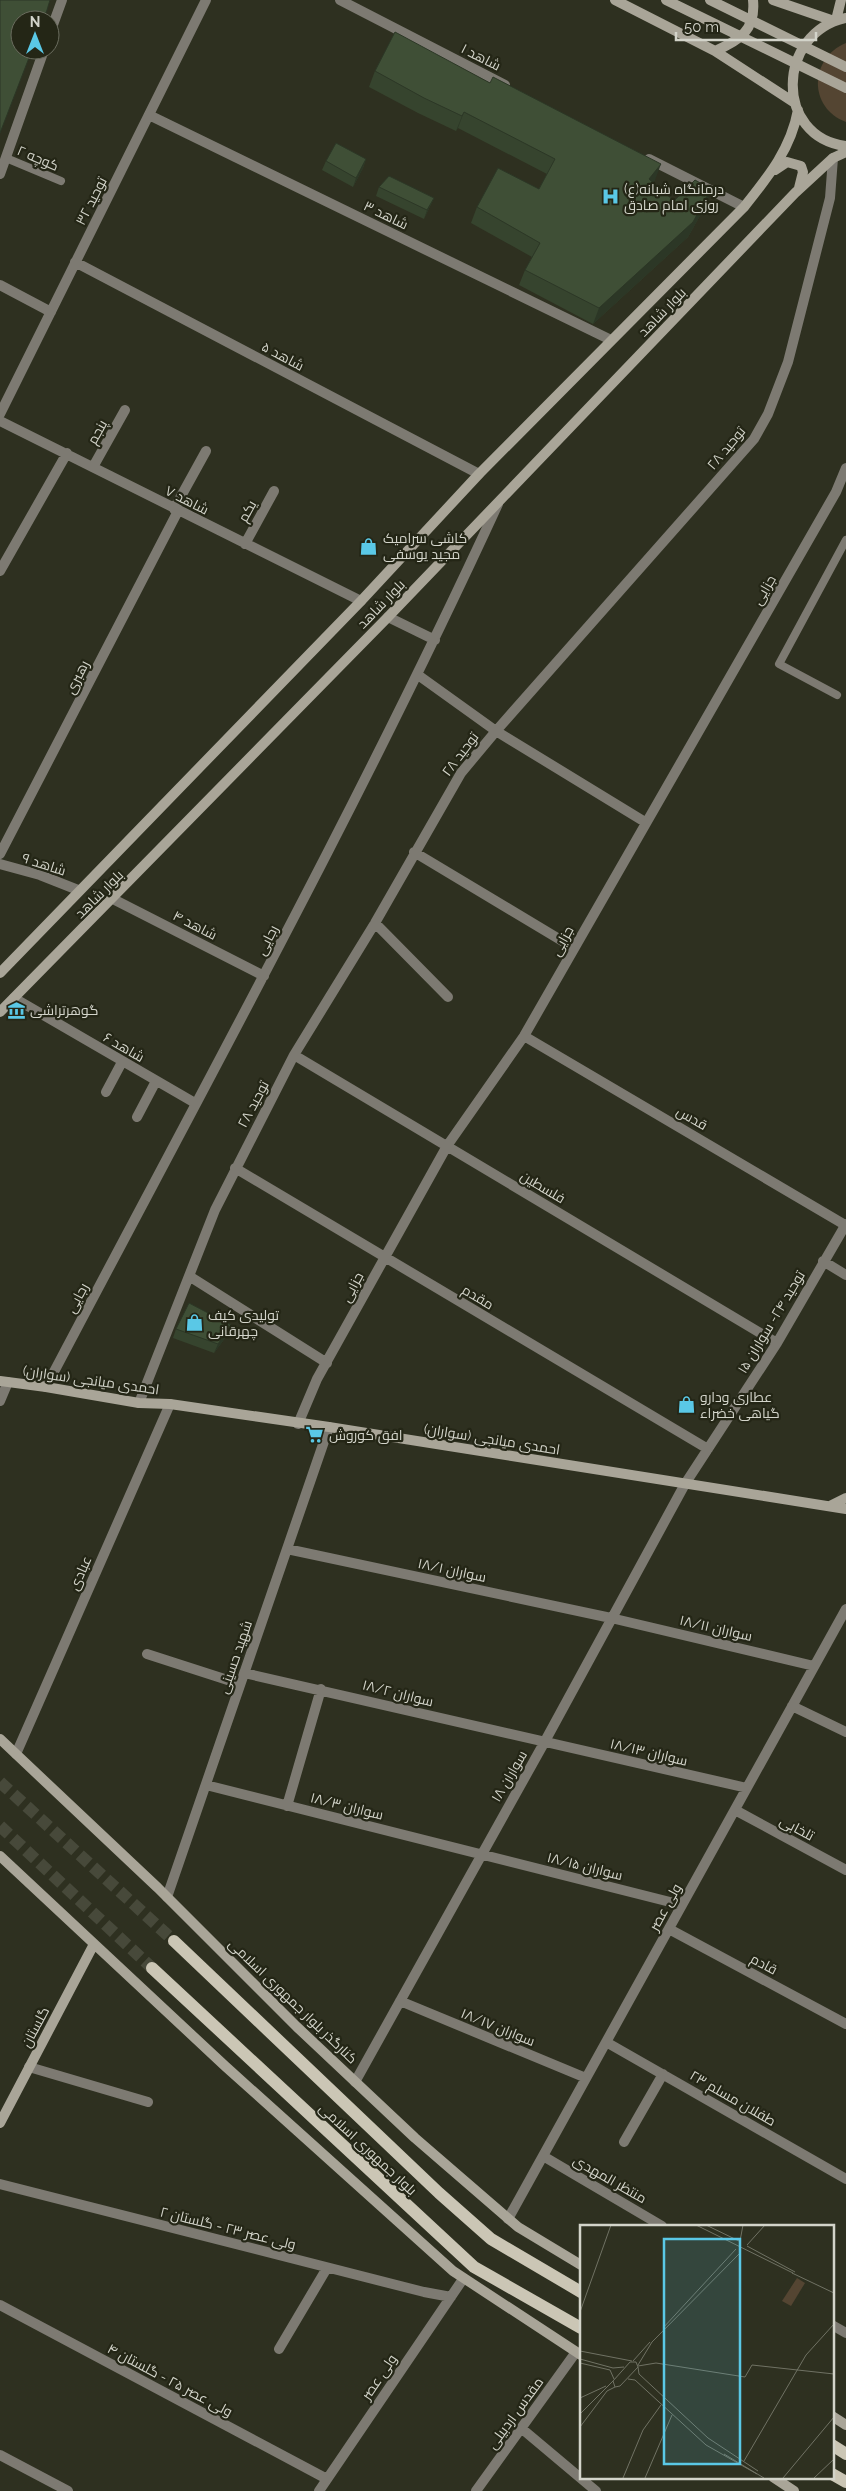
<svg xmlns="http://www.w3.org/2000/svg" width="846" height="2491" font-family="Raleway,Cairo,sans-serif">
	<style>
		.green { fill: #544532 }
		.lines { fill: none; stroke-linecap: round; stroke-linejoin: round }
		.primary-tunnel { stroke: #47493a; stroke-width: 12; stroke-dasharray: 12 6; stroke-linecap: butt }
		.lane { stroke: #7d7a72; stroke-width: 8 }
		.street { stroke: #7d7a72; stroke-width: 10 }
		.secondary { stroke: #a9a598; stroke-width: 10 }
		.primary { stroke: #cbc6b5; stroke-width: 12 }
		.secondary-bridge { stroke: #a9a598; stroke-width: 10 }
		.wall { fill: #36442e }
		.shaded-wall { fill: #2c3726 }
		.building { fill: #3f4f36; stroke: #2c3726 }
		.labels { text-anchor: middle; stroke-width: 4.5; stroke-linejoin: round; paint-order: stroke }
		.street-label { font-size: 14px; fill: #d3d4ca; stroke: #242616 }
		.poi-label { font-size: 14px; fill: #d3d4ca; stroke: #242616; text-anchor: start }
		.inset-road { fill: none; stroke: #707264; stroke-width: 1 }
		.view { fill: #5ac8e6; fill-opacity: 0.15; stroke: #5ac8e6; stroke-width: 2.5 }
		.inset-edge { fill: none; stroke: #d3d4ca; stroke-width: 2.5 }
	</style>
	<rect width="100%" height="100%" fill="#2e3020"/>
	<path class="green" d="M846,43V122C808,108 809,58 846,43Z"/>
	<g class="lines">
		<path class="primary-tunnel" d="M0,1782L174,1941
			M0,1826L152,1968"/>
		<path class="lane" d="M6,158L61,181
			M837,695L779,664L846,540"/>
		<path class="street" d="M340,0L505,85
			M50,33L62,0
			M149,115L611,340
			M649,159L744,207
			M0,174L44,50
			M75,262L479,474
			M0,285L51,312
			M0,414L206,0
			M0,421L361,601
			M93,467L125,410
			M174,509L206,451
			M245,544L274,491
			M0,571L67,453
			M388,617L435,640
			M418,675L496,731L645,822
			M414,852L574,948
			M0,854L178,511
			M0,864L40,875L78,890
			M113,899L264,976
			M375,923L448,997
			M14,998L195,1103
			M524,1036L845,1225
			M294,1055L777,1343
			M106,1092L122,1062
			M137,1117L156,1081
			M235,1168L708,1449
			M823,1261L846,1275
			M189,1276L327,1363
			M46,1387C200,1094 360,804 498,504
			M0,1401L8,1382
			M139,1403L215,1210L294,1055L375,923L461,773L496,731L754,439L768,414L788,362L830,198L833,158
			M298,1424L317,1379L447,1146L524,1036L836,492L846,468
			M287,1549L611,1618L814,1666
			M147,1654L240,1684
			M244,1673L747,1788
			M792,1706L846,1732
			M16,1754L170,1404
			M206,1785L682,1905
			M287,1806L321,1689
			M735,1810L846,1870
			M167,1897L329,1427
			M669,1929L846,2024
			M400,2001L586,2078
			M606,2042L846,2179
			M29,2067L148,2102
			M355,2082L544,1743L685,1484L777,1343L846,1224
			M624,2142L663,2074
			M543,2156L662,2226
			M0,2184L424,2292L451,2297
			M508,2219L846,1609
			M0,2305L327,2479
			M832,2325L846,2333
			M279,2349L327,2268
			M521,2428L596,2491
			M0,2455L68,2491
			M319,2491L463,2279
			M476,2491L576,2352"/>
		<path class="secondary" d="M615,0L715,51L795,103
			M773,0L834,21
			M846,18C776,33 774,137 846,146
			M836,20L841,0
			M715,51C740,40 756,30 753,0
			M775,170L787,162L801,166L803,172L799,188
			M0,973L361,601L479,474L744,207C768,177 791,149 798,110
			M0,1012L388,617L795,193L833,158L846,152
			M0,1381L46,1387L139,1403L170,1404L329,1427L846,1509
			M830,1506L846,1498
			M0,1739L158,1888L297,2027L415,2138L518,2227L581,2265
			M0,1856L225,2066L453,2271L581,2355
			M0,2123L94,1944
			M832,2416L846,2425
			M773,2477L794,2491"/>
		<path class="primary" d="M174,1941L439,2193L491,2239L581,2292
			M152,1968L474,2267L581,2328
			M832,2445L846,2454
			M832,2474L846,2482"/>
		<path class="secondary-bridge" d="M666,0L846,88
			M710,0L846,67"/>
	</g>
	<path class="wall" d="M375,71L655,180L653,182L674,201L706,205L688,237L593,324L519,285L525,270L532,257L471,223L477,207L539,189L547,174L458,128L456,131L418,113L369,87Z
		M366,159L363,168L353,187L322,170L326,161Z
		M379,187L434,198L424,219L376,196Z
		M176,1329L228,1334L214,1353L173,1338Z"/>
	<path class="shaded-wall" d="M464,112L458,128L456,131L462,116Z
		M366,159L363,168L353,187L356,178Z
		M661,164L655,180L643,194L649,179Z
		M711,189L706,205L688,237L593,324L599,308Z
		M434,198L430,206L424,219L427,210Z
		M231,1325L228,1334L214,1353L218,1344Z"/>
	<path class="building" d="M0,0H50L47,10L43,20H20V50H32L0,133Z
		M395,32L490,83L493,77L661,164L649,179L674,201L695,180L711,189L693,222L599,308L525,270L540,243L477,207L498,168L539,189L555,159L464,112L462,116L424,98L375,71Z
		M336,143L366,159L356,178L326,161Z
		M389,176L434,198L427,210L379,187Z
		M189,1303L231,1325L218,1344L176,1329Z"/>
	<defs>
		<symbol id="hospital-bare" viewBox="-9 -9 18 18"><path d="M-5-5h3v3.5h4V-5h3V5h-3V1.5h-4V5h-3Z" fill="#5ac8e6" stroke="#242616" stroke-width="2.5" paint-order="stroke"/></symbol>
		<symbol id="shop-bare" viewBox="-9 -9 18 18"><path d="M-5-2.5h2.3a2.7 3.5 0 0 1 5.4 0H5L5.5 6h-11ZM-1.5-2.5h3a1.5 2.3 0 0 0-3 0Z" fill="#5ac8e6" stroke="#242616" stroke-width="2.5" paint-order="stroke"/></symbol>
		<symbol id="museum-bare" viewBox="-9 -9 18 18"><path d="M0-6L6-3V-2H-6V-3ZM-5-1h2V3h-2ZM-1-1h2V3h-2ZM3-1h2V3H3ZM-6 4H6V6H-6Z" fill="#5ac8e6" stroke="#242616" stroke-width="2.5" paint-order="stroke"/></symbol>
		<symbol id="supermarket-bare" viewBox="-9 -9 18 18"><path d="M-6-5.5h2.5l.6 2H6L4.5 2H-2.5L-4.4-4H-6ZM-1.5 3.2a1.3 1.3 0 1 0 .1 0ZM3 3.2a1.3 1.3 0 1 0 .1 0Z" fill="#5ac8e6" stroke="#242616" stroke-width="2.5" paint-order="stroke"/></symbol>
	</defs>
	<g fill-rule="evenodd">
		<use href="#hospital-bare" x="598" y="184" width="25" height="25"/>
		<use href="#shop-bare" x="356" y="534" width="25" height="25"/>
		<use href="#museum-bare" x="4" y="998" width="25" height="25"/>
		<use href="#shop-bare" x="182" y="1310" width="25" height="25"/>
		<use href="#shop-bare" x="674" y="1392" width="25" height="25"/>
		<use href="#supermarket-bare" x="302" y="1422" width="25" height="25"/>
	</g>
	<g class="labels">
		<g class="street-label">
			<text transform="translate(481 57) rotate(27)" y="5">شاهد ۱</text>
			<text transform="translate(38 158) rotate(23)" y="5">کوچه ۲</text>
			<text transform="translate(91 201) rotate(-63)" y="5">توحید ۳۲</text>
			<text transform="translate(386 215) rotate(26)" y="5">شاهد ۳</text>
			<text transform="translate(662 312) rotate(-46)" y="5">بلوار شاهد</text>
			<text transform="translate(283 356) rotate(28)" y="5">شاهد ۵</text>
			<text transform="translate(97 432) rotate(-61)" y="5">پنجم</text>
			<text transform="translate(726 448) rotate(-50)" y="5">توحید ۲۸</text>
			<text transform="translate(187 500) rotate(27)" y="5">شاهد ۷</text>
			<text transform="translate(247 511) rotate(-61)" y="5">یکم</text>
			<text transform="translate(764 590) rotate(-60)" y="5">جزایی</text>
			<text transform="translate(381 604) rotate(-46)" y="5">بلوار شاهد</text>
			<text transform="translate(77 677) rotate(-63)" y="5">رهبری</text>
			<text transform="translate(460 754) rotate(-53)" y="5">توحید ۲۸</text>
			<text transform="translate(44 864) rotate(18)" y="5">شاهد ۹</text>
			<text transform="translate(99 894) rotate(-45)" y="5">بلوار شاهد</text>
			<text transform="translate(195 925) rotate(27)" y="5">شاهد ۴</text>
			<text transform="translate(267 940) rotate(-63)" y="5">رجایی</text>
			<text transform="translate(562 941) rotate(-61)" y="5">جزایی</text>
			<text transform="translate(124 1047) rotate(30)" y="5">شاهد ۶</text>
			<text transform="translate(253 1104) rotate(-62)" y="5">توحید ۲۸</text>
			<text transform="translate(692 1118) rotate(30)" y="5">قدس</text>
			<text transform="translate(543 1187) rotate(31)" y="5">فلسطین</text>
			<text transform="translate(352 1287) rotate(-62)" y="5">جزایی</text>
			<text transform="translate(478 1297) rotate(31)" y="5">مقدم</text>
			<text transform="translate(77 1298) rotate(-62)" y="5">رجایی</text>
			<text transform="translate(771 1322) rotate(-59)" y="5">توحید ۲۴- سواران ۱۵</text>
			<text transform="translate(91 1380) rotate(8)" y="5">احمدی میانجی (سواران)</text>
			<text transform="translate(492 1439) rotate(9)" y="5">احمدی میانجی (سواران)</text>
			<text transform="translate(452 1570) rotate(12)" y="5">سواران ۱۸/۱</text>
			<text transform="translate(80 1573) rotate(-66)" y="5">عبادی</text>
			<text transform="translate(716 1628) rotate(13)" y="5">سواران ۱۸/۱۱</text>
			<text transform="translate(235 1657) rotate(-71)" y="5">شهید حسینی</text>
			<text transform="translate(398 1693) rotate(14)" y="5">سواران ۱۸/۲</text>
			<text transform="translate(649 1752) rotate(13)" y="5">سواران ۱۸/۱۳</text>
			<text transform="translate(509 1776) rotate(-60)" y="5">سواران ۱۸</text>
			<text transform="translate(347 1806) rotate(14)" y="5">سواران ۱۸/۳</text>
			<text transform="translate(797 1828) rotate(28)" y="5">تلخابی</text>
			<text transform="translate(585 1866) rotate(14)" y="5">سواران ۱۸/۱۵</text>
			<text transform="translate(665 1907) rotate(-61)" y="5">ولی عصر</text>
			<text transform="translate(764 1964) rotate(28)" y="5">قادم</text>
			<text transform="translate(293 2001) rotate(44)" y="5">کنارگذر بلوار جمهوری اسلامی</text>
			<text transform="translate(35 2027) rotate(-62)" y="5">گلستان</text>
			<text transform="translate(498 2027) rotate(22)" y="5">سواران ۱۸/۱۷</text>
			<text transform="translate(733 2098) rotate(30)" y="5">طفلان مسلم ۲۳</text>
			<text transform="translate(368 2149) rotate(43)" y="5">بلوار جمهوری اسلامی</text>
			<text transform="translate(610 2179) rotate(30)" y="5">منتظر المهدی</text>
			<text transform="translate(228 2228) rotate(14)" y="5">ولی عصر ۲۳ - گلستان ۲</text>
			<text transform="translate(379 2377) rotate(-56)" y="5">ولی عصر</text>
			<text transform="translate(170 2380) rotate(28)" y="5">ولی عصر ۲۵ - گلستان ۴</text>
			<text transform="translate(515 2413) rotate(-54)" y="5">مقدس اردبیلی</text>
		</g>
		<g class="poi-label">
			<text x="624" y="194">(ع)درمانگاه شبانه<tspan x="624" dy="16">روزی امام صادق</tspan></text>
			<text x="383" y="543">کاشی سرامیک<tspan x="383" dy="16">مجید یوسفی</tspan></text>
			<text x="30" y="1015">گوهرتراشی</text>
			<text x="208" y="1320">تولیدی کیف<tspan x="208" dy="16">چهرقانی</tspan></text>
			<text x="700" y="1402">عطاری ودارو<tspan x="700" dy="16">گیاهی خضراء</tspan></text>
			<text x="329" y="1440">افق کوروش</text>
		</g>
	</g>
	<g transform="translate(580 2225)">
		<rect width="254" height="254" fill="#2e3020"/>
		<path d="M217,53L225,58L211,81L202,76Z" fill="#544532"/>
		<path class="inset-road" d="M116,0L213,48M126,0L159,16M160,16L163,0M167,20L185,0M167,21L215,47M212,48L254,68M0,87L31,0M83,103L156,24M0,126L52,136M0,134L33,143L44,142M53,136L70,117M50,137H56L58,142L40,161L35,162L33,156ZM0,138L30,145L34,154M58,140L72,117L161,27M172,140L254,149M58,141L76,138L165,152L172,140M58,142L59,149L128,213L178,246M48,154L55,155L126,220L177,249M0,173L26,161M0,189L33,156M0,202L27,166L35,162M144,229L184,253M164,236L226,130L254,99M43,253L63,205L81,180M65,253L92,190M203,253L254,192M234,253L254,234"/>
		<path class="view" d="M84,14H160V239H84Z"/>
		<rect width="254" height="254" class="inset-edge"/>
	</g>
	<g transform="translate(35 35)"><circle r="24" fill="#242616" stroke="#6a6c5e"/>
	<path d="M0-4L9 19L0 12L-9 19Z" fill="#5ac8e6"/>
	<text y="-8" font-size="14" font-weight="bold" text-anchor="middle" fill="#d3d4ca">N</text>
	</g>
	<path d="M676 32v8h140v-8" fill="none" stroke="#d3d4ca" stroke-width="2.5"/>
	<text x="684" y="32" font-size="15" fill="#d3d4ca" stroke="#242616" stroke-width="4" paint-order="stroke">50 m</text>
</svg>
